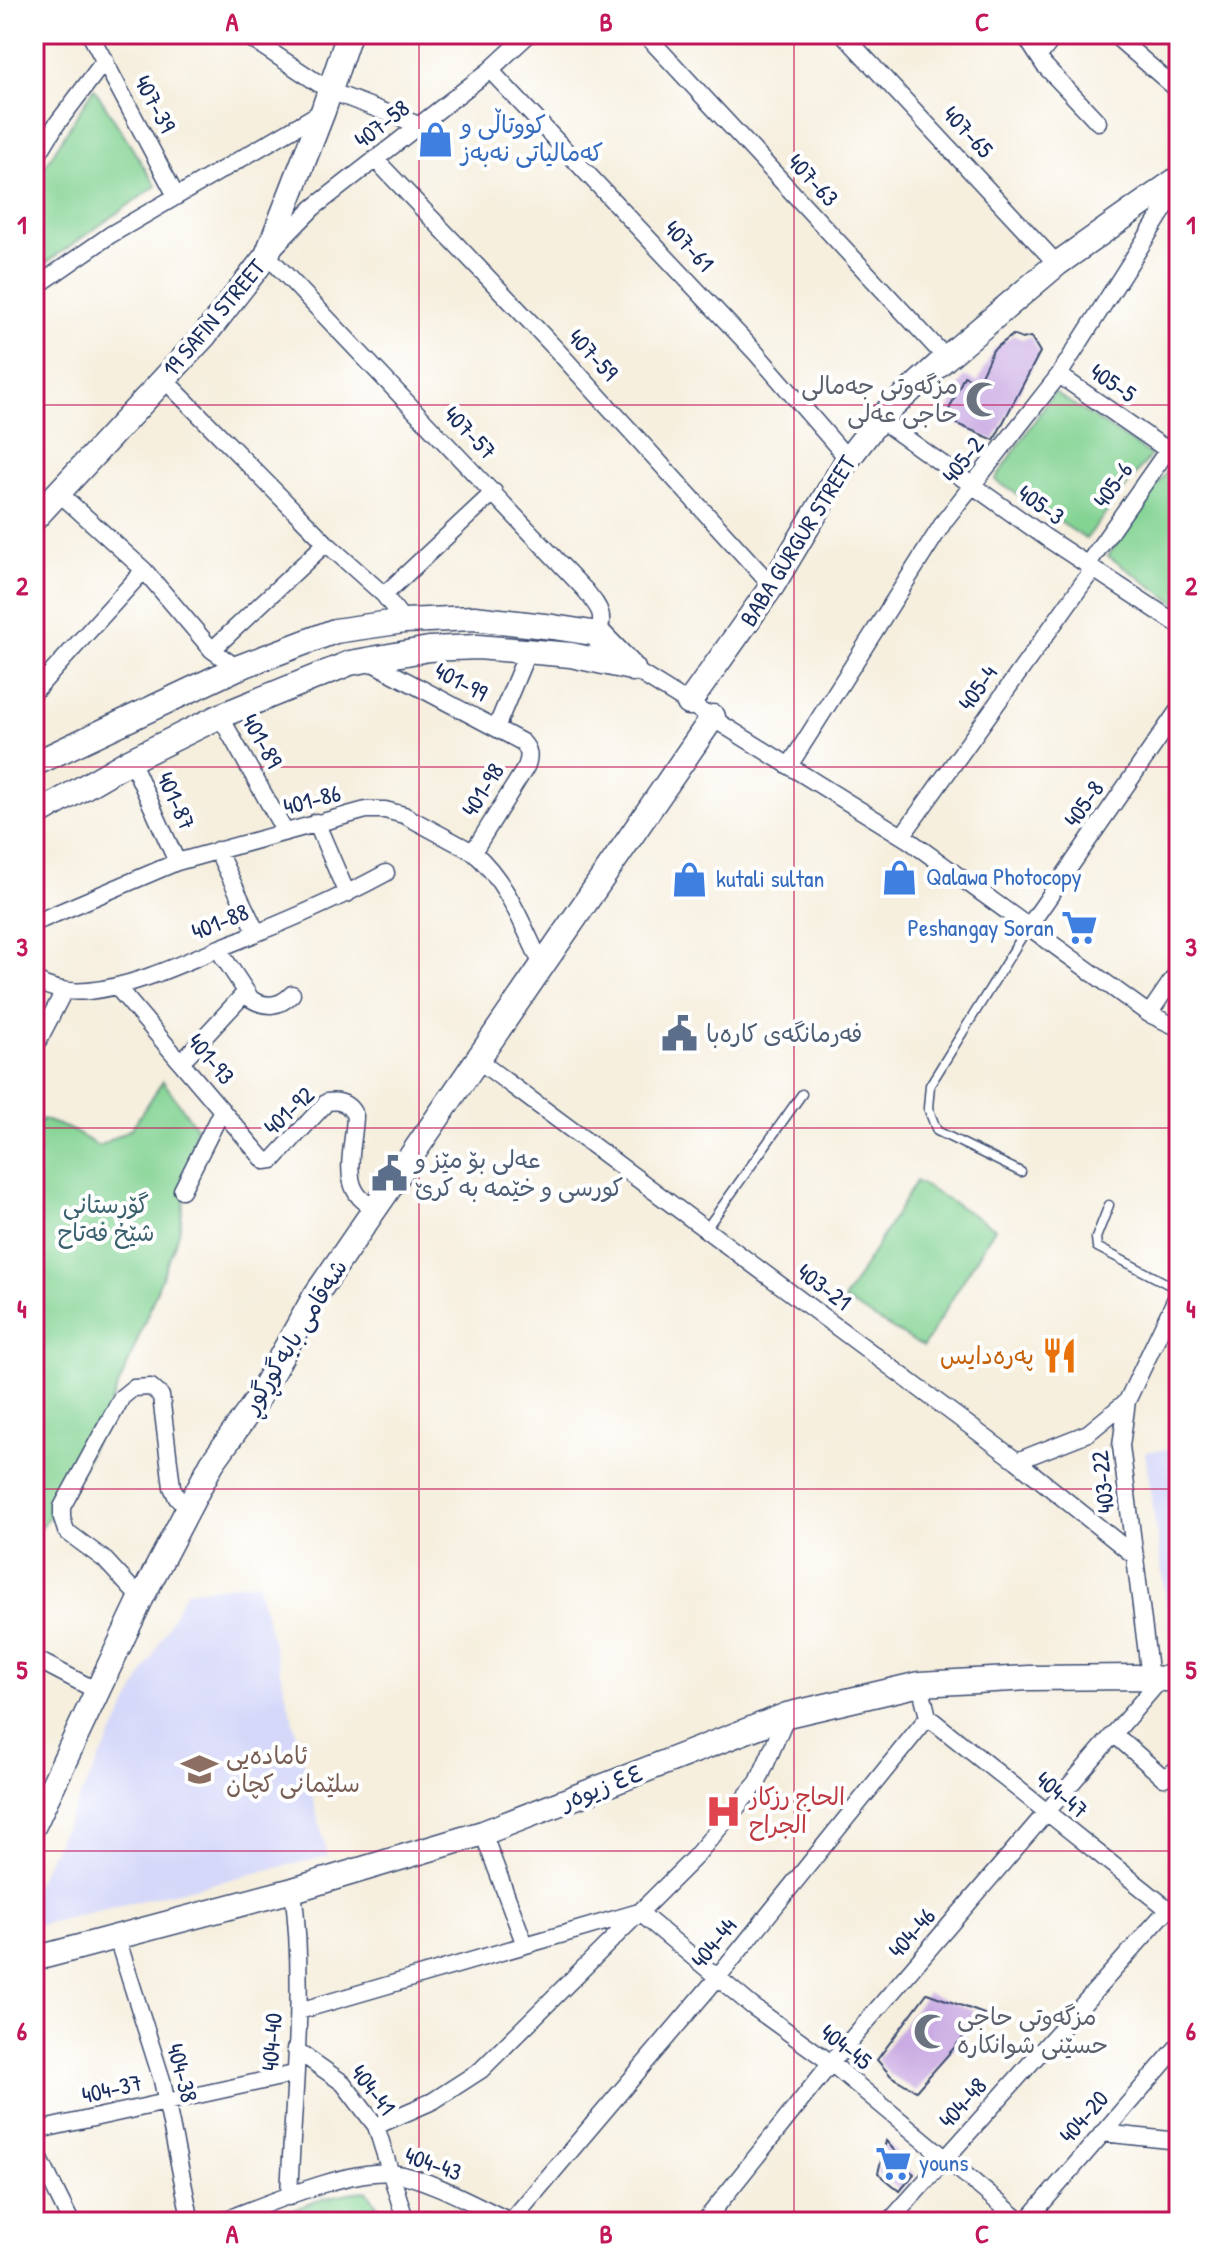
<svg xmlns="http://www.w3.org/2000/svg" width="1213" height="2256" font-family="'Patrick Hand','Playpen Sans Arabic',sans-serif">
	<style>
		.built { fill: #d5d8f9 }
		.green { fill: #83d393; stroke: #4f8178; stroke-width: 2 }
		.building { fill: #caace3 }
		.lines { fill: none; stroke-linecap: round; stroke-linejoin: round }
		.lane-casing { stroke: #3c4c71; stroke-width: 11 }
		.street-casing { stroke: #3c4c71; stroke-width: 19 }
		.secondary-casing { stroke: #3c4c71; stroke-width: 27 }
		.lane { stroke: #fff; stroke-width: 8 }
		.street { stroke: #fff; stroke-width: 16 }
		.secondary { stroke: #fff; stroke-width: 24 }
		.grid { fill: none; stroke: #c2185b; stroke-width: 2; stroke-opacity: 0.55 }
		.labels { text-anchor: middle; stroke-width: 8; stroke-linejoin: round; paint-order: stroke }
		.street-label { font-size: 24px; fill: #1b2f5e; stroke: #fff }
		.shop-label { font-size: 24px; fill: #366cbe; stroke: #fff; text-anchor: start }
		.worship-label { font-size: 24px; fill: #5b616d; stroke: #fff; text-anchor: end }
		.service-label { font-size: 24px; fill: #4e5e75; stroke: #fff; text-anchor: start }
		.park-label { font-size: 24px; fill: #3a606e; stroke: #fff }
		.food-label { font-size: 24px; fill: #c56008; stroke: #fff; text-anchor: end }
		.education-label { font-size: 24px; fill: #785e54; stroke: #fff; text-anchor: start }
		.health-label { font-size: 24px; fill: #be3a42; stroke: #fff; text-anchor: start }
		.neatline { fill: none; stroke: #c2185b; stroke-width: 3 }
		.grid-label { font-size: 26px; text-anchor: middle; font-weight: bold; fill: #c2185b }
	</style>
	<rect width="100%" height="100%" fill="#fff"/>
	<filter id="ink" filterUnits="userSpaceOnUse"><feTurbulence type="fractalNoise" baseFrequency=".0125" numOctaves="2"/><feDisplacementMap in="SourceGraphic" scale="16" xChannelSelector="R" yChannelSelector="G"/><feConvolveMatrix kernelMatrix="1 2 1 2 8 2 1 2 1" color-interpolation-filters="sRGB"/></filter>
	<filter id="wash" filterUnits="userSpaceOnUse"><feTurbulence type="fractalNoise" baseFrequency=".006" numOctaves="4" result="noise"/><feDisplacementMap in="SourceGraphic" scale="32" xChannelSelector="R" yChannelSelector="G"/><feGaussianBlur stdDeviation="1.8" result="paint"/><feColorMatrix in="noise" values="0 0 0 0 0 0 0 0 0 0 0 0 0 0 0 0 0 1.4 0 .05"/><feComposite in="paint" operator="in"/></filter>
	<g filter="url(#wash)">
		<rect width="100%" height="100%" fill="#f6efde"/>
		<path class="built" d="M1179,1447V1665L1175,1666L1145,1452Z
			M257,1582L328,1856L34,1926V1887L186,1591Z"/>
		<path class="green" d="M94,88L156,186L34,271V184Z
			M1054,392L1151,455L1086,539L995,480Z
			M1169,468L1179,474V605L1108,556Z
			M163,1081L196,1127L179,1233L128,1364L83,1466L34,1538V1134L42,1119L69,1129L99,1146L131,1129Z
			M916,1181L995,1228L923,1347L844,1300Z
			M367,2191L389,2222H263C297,2208 329,2193 367,2191Z"/>
		<g id="blocks">
			<path class="building" d="M1013,335L1022,339L1031,337L1040,352L994,440L945,419L964,376L978,382L993,350Z
				M927,1993L984,2014L916,2091L891,2076L877,2060Z
				M886,2141L901,2158L902,2165L914,2174L900,2191L878,2173Z"/>
		</g>
	</g>
	<g filter="url(#ink)">
		<use href="#blocks" fill-opacity="0" stroke="#3c4c71" stroke-width="2"/>
		<g class="lines">
			<defs>
				<path id="lane" d="M1021,1172L937,1131L928,1108L930,1085L1028,927
					M1109,1205L1096,1238L1097,1247L1179,1290
					M706,1229L802,1094"/>
				<path id="street" d="M90,34L176,196
					M244,34L330,91L419,125
					M529,34L490,70L313,208L267,255L585,590C602,611 605,614 597,642
					M645,34L946,358
					M843,34L1057,264
					M1024,34L1044,65L1098,122
					M1113,34L1179,91
					M1039,56L1056,34
					M490,70L756,353L848,459
					M375,159L554,347L772,586
					M34,161L56,125L105,60
					M34,288L110,235L323,111
					M1059,375L1179,458
					M164,379L326,543L384,595L404,621
					M879,419L1048,539L1179,625
					M58,492L144,570L212,650L237,668
					M1087,565L1179,434
					M384,595L494,492
					M212,650L326,543
					M367,660L522,742C530,750 530,757 526,767L473,852
					M633,669L910,841L1149,1014L1179,1028
					M34,692L144,570
					M220,716L285,832
					M496,728L528,651
					M131,760L177,862
					M789,766L945,520L1059,375L1179,186
					M316,822L347,894
					M902,836L1093,569
					M217,850L257,933
					M34,923L177,862L366,810H385L404,815L473,852C508,882 523,927 543,967
					M1029,926L1179,709
					M218,949L251,999C266,1008 280,1007 292,994
					M34,980C50,989 69,993 88,991C132,987 176,966 217,949C275,926 331,903 386,873
					M116,986L265,1161L273,1160L327,1102C340,1100 349,1103 355,1116C354,1150 336,1194 377,1208
					M1149,1014L1179,970
					M34,1049L64,991
					M182,1061L245,993
					M479,1061L1017,1461L1136,1557
					M182,1190L222,1110
					M1017,1461L1088,1433L1127,1401
					M141,1599L105,1560L66,1531L62,1518V1507L122,1397L133,1388L151,1387L161,1396L172,1487L177,1498L190,1506
					M34,1658L97,1691
					M1150,1678L1121,1446L1127,1401L1179,1292
					M928,1717L1168,1909
					M1114,1734L1164,1778L1179,1768
					M483,1833L525,1945
					M117,1938L162,2080L191,2222
					M299,2011L639,1912L752,2006L831,2063L1022,2222
					M295,2049L343,2083L376,2126L406,2222
					M376,2126L433,2101L481,2070L694,1858L758,1782L787,1715
					M34,2131L294,2074
					M1102,2133L1179,2141
					M34,2147L71,2222
					M289,2197C293,2095 306,1991 293,1890
					M511,2221L718,1977L928,1717L920,1684
					M219,2222C263,2206 348,2168 392,2173C427,2177 479,2207 512,2222
					M704,2222L831,2063L1161,1679
					M889,2222L1168,1909
					M1026,2222L1179,2045"/>
				<path id="secondary" d="M34,519L205,335L267,255L323,111L349,34
					M689,703L772,586L848,459L879,419L946,358L1057,264L1179,178
					M34,764L237,668L335,631L404,621L474,618L553,627L599,634L633,669
					M34,816L131,760L220,716L350,663L429,649L478,647L571,655L631,668
					M34,1825L141,1599L212,1463L255,1403L315,1296L713,717
					M34,1959L293,1890L483,1833L787,1715L920,1684L1029,1678L1136,1677L1179,1680"/>
			</defs>
			<use href="#lane" class="lane-casing"/>
			<use href="#street" class="street-casing"/>
			<use href="#secondary" class="secondary-casing"/>
			<use href="#lane" class="lane"/>
			<use href="#street" class="street"/>
			<use href="#secondary" class="secondary"/>
		</g>
	</g>
	<path class="grid" d="M419,34V2222M794,34V2222M34,405H1179M34,767H1179M34,1128H1179M34,1489H1179M34,1851H1179"/>
	<defs>
		<symbol id="shop-bare" viewBox="-9 -9 18 18"><path d="M-5-2.5h2.3a2.7 3.5 0 0 1 5.4 0H5L5.5 6h-11ZM-1.5-2.5h3a1.5 2.3 0 0 0-3 0Z" fill="#3f7fe0" stroke="#fff" stroke-width="2.5" paint-order="stroke"/></symbol>
		<symbol id="mosque-bare" viewBox="-9 -9 18 18"><path d="M3.5-4.9A6 6 0 1 0 3.5 4.9A5 5 0 1 1 3.5-4.9Z" fill="#6b7280" stroke="#fff" stroke-width="2.5" paint-order="stroke"/></symbol>
		<symbol id="supermarket-bare" viewBox="-9 -9 18 18"><path d="M-6-5.5h2.5l.6 2H6L4.5 2H-2.5L-4.4-4H-6ZM-1.5 3.2a1.3 1.3 0 1 0 .1 0ZM3 3.2a1.3 1.3 0 1 0 .1 0Z" fill="#3f7fe0" stroke="#fff" stroke-width="2.5" paint-order="stroke"/></symbol>
		<symbol id="civic-bare" viewBox="-9 -9 18 18"><path d="M-.6-6.5H3V-4.5H.6V-3L4-1V1h2V6H-6V1h2V-1L-.6-3ZM-1.2 2.5V6h2.4V2.5Z" fill="#5c6f8a" stroke="#fff" stroke-width="2.5" paint-order="stroke"/></symbol>
		<symbol id="restaurant-bare" viewBox="-9 -9 18 18"><path d="M-5-6h1v4h1v-4h1v4h1v-4h1v5L-1.5 .5V6h-2V.5L-5-1ZM5-6V6H3V1.5H1.5Q1.5-4 5-6Z" fill="#e8710a" stroke="#fff" stroke-width="2.5" paint-order="stroke"/></symbol>
		<symbol id="school-bare" viewBox="-9 -9 18 18"><path d="M0-5L7-2L0 1L-7-2ZM-4 1L0 2.5L4 1V4Q0 6-4 4Z" fill="#8d6e63" stroke="#fff" stroke-width="2.5" paint-order="stroke"/></symbol>
		<symbol id="hospital-bare" viewBox="-9 -9 18 18"><path d="M-5-5h3v3.5h4V-5h3V5h-3V1.5h-4V5h-3Z" fill="#e0444e" stroke="#fff" stroke-width="2.5" paint-order="stroke"/></symbol>
	</defs>
	<g fill-rule="evenodd">
		<use href="#shop-bare" x="410" y="114" width="51" height="51"/>
		<use href="#mosque-bare" x="958" y="374" width="51" height="51"/>
		<use href="#shop-bare" x="874" y="852" width="51" height="51"/>
		<use href="#shop-bare" x="664" y="854" width="51" height="51"/>
		<use href="#supermarket-bare" x="1054" y="902" width="51" height="51"/>
		<use href="#civic-bare" x="654" y="1008" width="51" height="51"/>
		<use href="#civic-bare" x="364" y="1148" width="51" height="51"/>
		<use href="#restaurant-bare" x="1034" y="1330" width="51" height="51"/>
		<use href="#school-bare" x="174" y="1744" width="51" height="51"/>
		<use href="#hospital-bare" x="698" y="1786" width="51" height="51"/>
		<use href="#mosque-bare" x="906" y="2006" width="51" height="51"/>
		<use href="#supermarket-bare" x="868" y="2138" width="51" height="51"/>
	</g>
	<g class="labels">
		<g class="street-label">
			<text transform="translate(155 104) rotate(62)" y="8">407-39</text>
			<text transform="translate(382 124) rotate(-38)" y="8">407-58</text>
			<text transform="translate(968 132) rotate(47)" y="8">407-65</text>
			<text transform="translate(813 180) rotate(47)" y="8">407-63</text>
			<text transform="translate(689 246) rotate(47)" y="8">407-61</text>
			<text transform="translate(214 318) rotate(-50)" y="8">19 SAFIN STREET</text>
			<text transform="translate(593 355) rotate(47)" y="8">407-59</text>
			<text transform="translate(1113 383) rotate(34)" y="8">405-5</text>
			<text transform="translate(470 433) rotate(46)" y="8">407-57</text>
			<text transform="translate(963 460) rotate(-52)" y="8">405-2</text>
			<text transform="translate(1113 485) rotate(-55)" y="8">405-6</text>
			<text transform="translate(1041 505) rotate(35)" y="8">405-3</text>
			<text transform="translate(798 541) rotate(-58)" y="8">BABA GURGUR STREET</text>
			<text transform="translate(461 682) rotate(28)" y="8">401-99</text>
			<text transform="translate(978 688) rotate(-55)" y="8">405-4</text>
			<text transform="translate(262 741) rotate(61)" y="8">401-89</text>
			<text transform="translate(483 790) rotate(-58)" y="8">401-98</text>
			<text transform="translate(312 800) rotate(-15)" y="8">401-86</text>
			<text transform="translate(176 801) rotate(66)" y="8">401-87</text>
			<text transform="translate(1084 804) rotate(-55)" y="8">405-8</text>
			<text transform="translate(220 922) rotate(-22)" y="8">401-88</text>
			<text transform="translate(211 1059) rotate(50)" y="8">401-93</text>
			<text transform="translate(289 1111) rotate(-43)" y="8">401-92</text>
			<text transform="translate(824 1287) rotate(37)" y="8">403-21</text>
			<text transform="translate(295 1336) rotate(-58)" y="8">شەقامی بابەگوڕگوڕ</text>
			<text transform="translate(1103 1482) rotate(-96)" y="8">403-22</text>
			<text transform="translate(602 1787) rotate(-21)" y="8">٤٤ زیوەر</text>
			<text transform="translate(1062 1795) rotate(39)" y="8">404-47</text>
			<text transform="translate(912 1933) rotate(-49)" y="8">404-46</text>
			<text transform="translate(714 1943) rotate(-51)" y="8">404-44</text>
			<text transform="translate(272 2042) rotate(-86)" y="8">404-40</text>
			<text transform="translate(846 2047) rotate(38)" y="8">404-45</text>
			<text transform="translate(182 2073) rotate(75)" y="8">404-38</text>
			<text transform="translate(112 2089) rotate(-13)" y="8">404-37</text>
			<text transform="translate(373 2090) rotate(52)" y="8">404-41</text>
			<text transform="translate(963 2103) rotate(-48)" y="8">404-48</text>
			<text transform="translate(1084 2117) rotate(-49)" y="8">404-20</text>
			<text transform="translate(433 2164) rotate(19)" y="8">404-43</text>
		</g>
		<g class="shop-label">
			<text x="461" y="133">کووتاڵی و<tspan x="461" dy="28">کەمالیاتی نەبەز</tspan></text>
			<text x="926" y="885">Qalawa Photocopy</text>
			<text x="716" y="887">kutali sultan</text>
			<text x="1054" y="936" text-anchor="end">Peshangay Soran</text>
			<text x="919" y="2171">youns</text>
		</g>
		<g class="worship-label">
			<text x="958" y="394">مزگەوتی جەمالی<tspan x="958" dy="28">حاجی عەلی</tspan></text>
			<text x="957" y="2025" text-anchor="start">مزگەوتی حاجی<tspan x="957" dy="28">حسێنی شوانکارە</tspan></text>
		</g>
		<g class="service-label">
			<text x="706" y="1042">فەرمانگەی کارەبا</text>
			<text x="415" y="1168">عەلی بۆ مێز و<tspan x="415" dy="28">کورسی و خێمە بە کرێ</tspan></text>
		</g>
		<g class="park-label">
			<text x="106" y="1213">گۆڕستانی<tspan x="106" dy="28">شێخ فەتاح</tspan></text>
		</g>
		<g class="food-label">
			<text x="1034" y="1364">پەرەدایس</text>
		</g>
		<g class="education-label">
			<text x="226" y="1764">ئامادەیی<tspan x="226" dy="28">سلێمانی کچان</tspan></text>
		</g>
		<g class="health-label">
			<text x="749" y="1805">الحاج رزكار<tspan x="749" dy="28">الجراح</tspan></text>
		</g>
	</g>
	<rect width="1213" height="2256" fill="none" stroke="#fff" stroke-width="88"/>
	<rect x="44" y="44" width="1125" height="2168" class="neatline"/>
	<g class="grid-label">
		<text x="232" y="31">A</text>
		<text x="606" y="31">B</text>
		<text x="982" y="31">C</text>
		<text x="22" y="234">1</text>
		<text x="1191" y="234">1</text>
		<text x="22" y="595">2</text>
		<text x="1191" y="595">2</text>
		<text x="22" y="956">3</text>
		<text x="1191" y="956">3</text>
		<text x="22" y="1318">4</text>
		<text x="1191" y="1318">4</text>
		<text x="22" y="1679">5</text>
		<text x="1191" y="1679">5</text>
		<text x="22" y="2040">6</text>
		<text x="1191" y="2040">6</text>
		<text x="232" y="2243">A</text>
		<text x="606" y="2243">B</text>
		<text x="982" y="2243">C</text>
	</g>
</svg>
